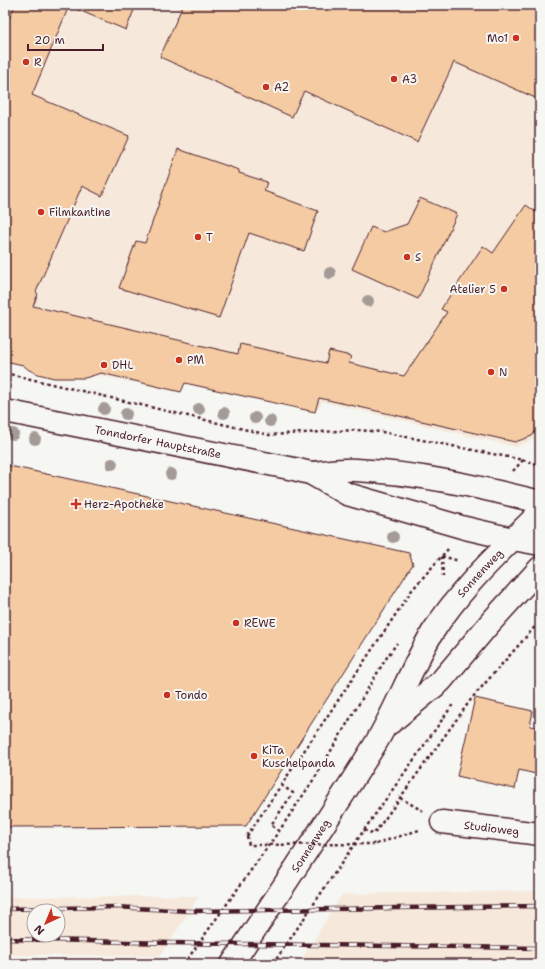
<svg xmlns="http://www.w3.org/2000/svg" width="545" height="969" font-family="'Shantell Sans',sans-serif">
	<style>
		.built { fill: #f6e9db; fill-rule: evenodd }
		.building { fill: #f5cba4; stroke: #4a1f2b }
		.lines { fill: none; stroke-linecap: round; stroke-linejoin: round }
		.minor-casing { stroke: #4a1f2b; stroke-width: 25 }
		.major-casing { stroke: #4a1f2b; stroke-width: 25 }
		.path { stroke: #4a1f2b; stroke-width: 2.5; stroke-dasharray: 3 3; stroke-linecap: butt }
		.minor { stroke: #f6f6f2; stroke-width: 22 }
		.major { stroke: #f6f6f2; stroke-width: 22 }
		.rail-casing { stroke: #4a1f2b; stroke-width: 4.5 }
		.rail { stroke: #f6f6f2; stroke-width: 3; stroke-dasharray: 9; stroke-linecap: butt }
		.path-bridge { stroke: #4a1f2b; stroke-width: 2.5; stroke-dasharray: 3 3; stroke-linecap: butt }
		.tree { fill: #a49b97 }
		.poi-dot { fill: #c8321e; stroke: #f6f6f2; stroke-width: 1.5 }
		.labels { text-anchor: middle; stroke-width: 4; stroke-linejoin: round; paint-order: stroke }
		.poi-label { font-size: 11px; fill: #4a1f2b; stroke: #f6f6f2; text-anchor: start }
		.street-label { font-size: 11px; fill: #4a1f2b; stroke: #f6f6f2 }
	</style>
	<rect width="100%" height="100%" fill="#f6f6f2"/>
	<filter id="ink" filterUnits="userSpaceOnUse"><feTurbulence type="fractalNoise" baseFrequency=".025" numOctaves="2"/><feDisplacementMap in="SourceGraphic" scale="8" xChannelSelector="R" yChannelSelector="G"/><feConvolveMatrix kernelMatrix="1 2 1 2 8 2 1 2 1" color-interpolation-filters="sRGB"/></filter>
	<g filter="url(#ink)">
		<path class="built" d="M5,5H540V437L516,447L323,402L315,412L185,383L181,392L5,357Z
			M540,891V963L302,959L342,894Z
			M163,896H199L160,956L5,955V897ZM34,911H58V935H34Z"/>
		<path class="building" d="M15,5H136L126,30L69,6L32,95L129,136L102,196L82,186L36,292L38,294L33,306L238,354L240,344L326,363L329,351L351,356L349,363L404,376L447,312L441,309L483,246L493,253L526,205L540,215V425L532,436L515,442L319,398L315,412L185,383L181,392L101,373L85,378H54L38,374L29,370L23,365L5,361V28Z
			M183,5H540V100L454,62L417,142L304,91L292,117L160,57Z
			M178,149L239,170V173L267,182L264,191L318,211L304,251L249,233L219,318L119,288L136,241L145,243Z
			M420,198L457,214L418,299L352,269L371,227L384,232L407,224Z
			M5,465L409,553L413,564L246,826L5,827Z
			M475,698L533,711L530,726L540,728V775L519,770L515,789L457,776Z"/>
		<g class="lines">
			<defs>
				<g id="minor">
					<path id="s1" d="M442,822L540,834"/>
				</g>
				<g id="major">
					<path id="s2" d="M5,411L294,469L310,473L347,494L465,528L513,539L540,544"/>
					<path d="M310,473C325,472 341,469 356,470C418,473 480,487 540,502"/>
					<path d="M390,723L441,681L490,623L540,568"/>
					<path id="s3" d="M232,964C280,892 328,820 374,746C396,710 410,670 432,633C461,587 502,550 540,512"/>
				</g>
			</defs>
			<use href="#minor" class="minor-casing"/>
			<use href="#major" class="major-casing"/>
			<path class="path" d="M5,373L269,435L356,430L382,432L523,460L540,465
				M513,471L523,460
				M442,556L443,577
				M442,556L459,561
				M400,798L423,811
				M364,830L374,834L472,698L540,621
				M279,831L271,825L293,793L281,785
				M247,836L412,590L448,549
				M376,844L419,830
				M184,964L279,831L316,776L385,660L397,643
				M273,964L364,830L454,703"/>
			<use href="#minor" class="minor"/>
			<use href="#major" class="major"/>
			<defs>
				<path id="rail" d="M5,909L115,907L190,911L540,906
					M5,939L169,943L540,948"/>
			</defs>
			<use href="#rail" class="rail-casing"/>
			<use href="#rail" class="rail"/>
			<path class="path-bridge" d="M247,836L249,845L376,844"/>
		</g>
		<g class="tree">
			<circle cx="330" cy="273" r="6"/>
			<circle cx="368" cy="301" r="6"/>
			<circle cx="104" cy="409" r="6"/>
			<circle cx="199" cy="409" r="6"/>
			<circle cx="224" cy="413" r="6"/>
			<circle cx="126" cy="414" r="6"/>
			<circle cx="255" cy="418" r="6"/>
			<circle cx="270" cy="421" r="6"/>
			<circle cx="13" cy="434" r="6"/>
			<circle cx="35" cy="439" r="6"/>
			<circle cx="112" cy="464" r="6"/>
			<circle cx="171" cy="474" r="6"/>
			<circle cx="393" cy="537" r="6"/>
		</g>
	</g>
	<g class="poi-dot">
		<circle cx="516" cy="38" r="4"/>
		<circle cx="26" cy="62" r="4"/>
		<circle cx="394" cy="79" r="4"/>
		<circle cx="266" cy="87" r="4"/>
		<circle cx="41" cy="212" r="4"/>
		<circle cx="198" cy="237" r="4"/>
		<circle cx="407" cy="257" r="4"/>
		<circle cx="504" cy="289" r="4"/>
		<circle cx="179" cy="360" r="4"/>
		<circle cx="104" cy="365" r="4"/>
		<circle cx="491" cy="372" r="4"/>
		<path d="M74 498h4v4h4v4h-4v4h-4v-4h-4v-4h4z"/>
		<circle cx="236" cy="623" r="4"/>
		<circle cx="167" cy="695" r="4"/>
		<circle cx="254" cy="756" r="4"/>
	</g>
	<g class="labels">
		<g class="poi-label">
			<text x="508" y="42" text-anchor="end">Mo1</text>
			<text x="34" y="66">R</text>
			<text x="402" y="83">A3</text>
			<text x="274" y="91">A2</text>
			<text x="49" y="216">Filmkantine</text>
			<text x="206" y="241">T</text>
			<text x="415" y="261">S</text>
			<text x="496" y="293" text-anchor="end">Atelier 5</text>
			<text x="187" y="364">PM</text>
			<text x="112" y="369">DHL</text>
			<text x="499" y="376">N</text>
			<text x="84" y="508">Herz-Apotheke</text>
			<text x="244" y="627">REWE</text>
			<text x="175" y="699">Tondo</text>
			<text x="262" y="754">KiTa<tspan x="262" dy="13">Kuschelpanda</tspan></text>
		</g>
		<g class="street-label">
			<text dy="4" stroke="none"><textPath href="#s2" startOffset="156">Tonndorfer Hauptstraße</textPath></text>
			<text dy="4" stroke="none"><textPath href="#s3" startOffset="464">Sonnenweg</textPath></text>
			<text dy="4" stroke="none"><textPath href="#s1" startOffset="50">Studioweg</textPath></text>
			<text dy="4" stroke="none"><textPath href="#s3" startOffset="142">Sonnenweg</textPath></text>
		</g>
	</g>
	<rect width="545" height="969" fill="none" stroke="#f6f6f2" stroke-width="20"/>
	<rect x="10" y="10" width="525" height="949" fill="none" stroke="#4a1f2b" stroke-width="1.5" filter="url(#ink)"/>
	<g transform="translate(46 923) rotate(224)"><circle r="19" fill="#f6f6f2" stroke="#b1a0a2"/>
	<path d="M0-3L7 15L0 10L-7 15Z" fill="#c8321e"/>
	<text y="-6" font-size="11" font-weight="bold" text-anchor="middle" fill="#4a1f2b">N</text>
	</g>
	<path d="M28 44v6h75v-6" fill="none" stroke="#4a1f2b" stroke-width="2"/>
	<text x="34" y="44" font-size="12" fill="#4a1f2b" stroke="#f6f6f2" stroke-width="3" paint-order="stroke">20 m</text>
</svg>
